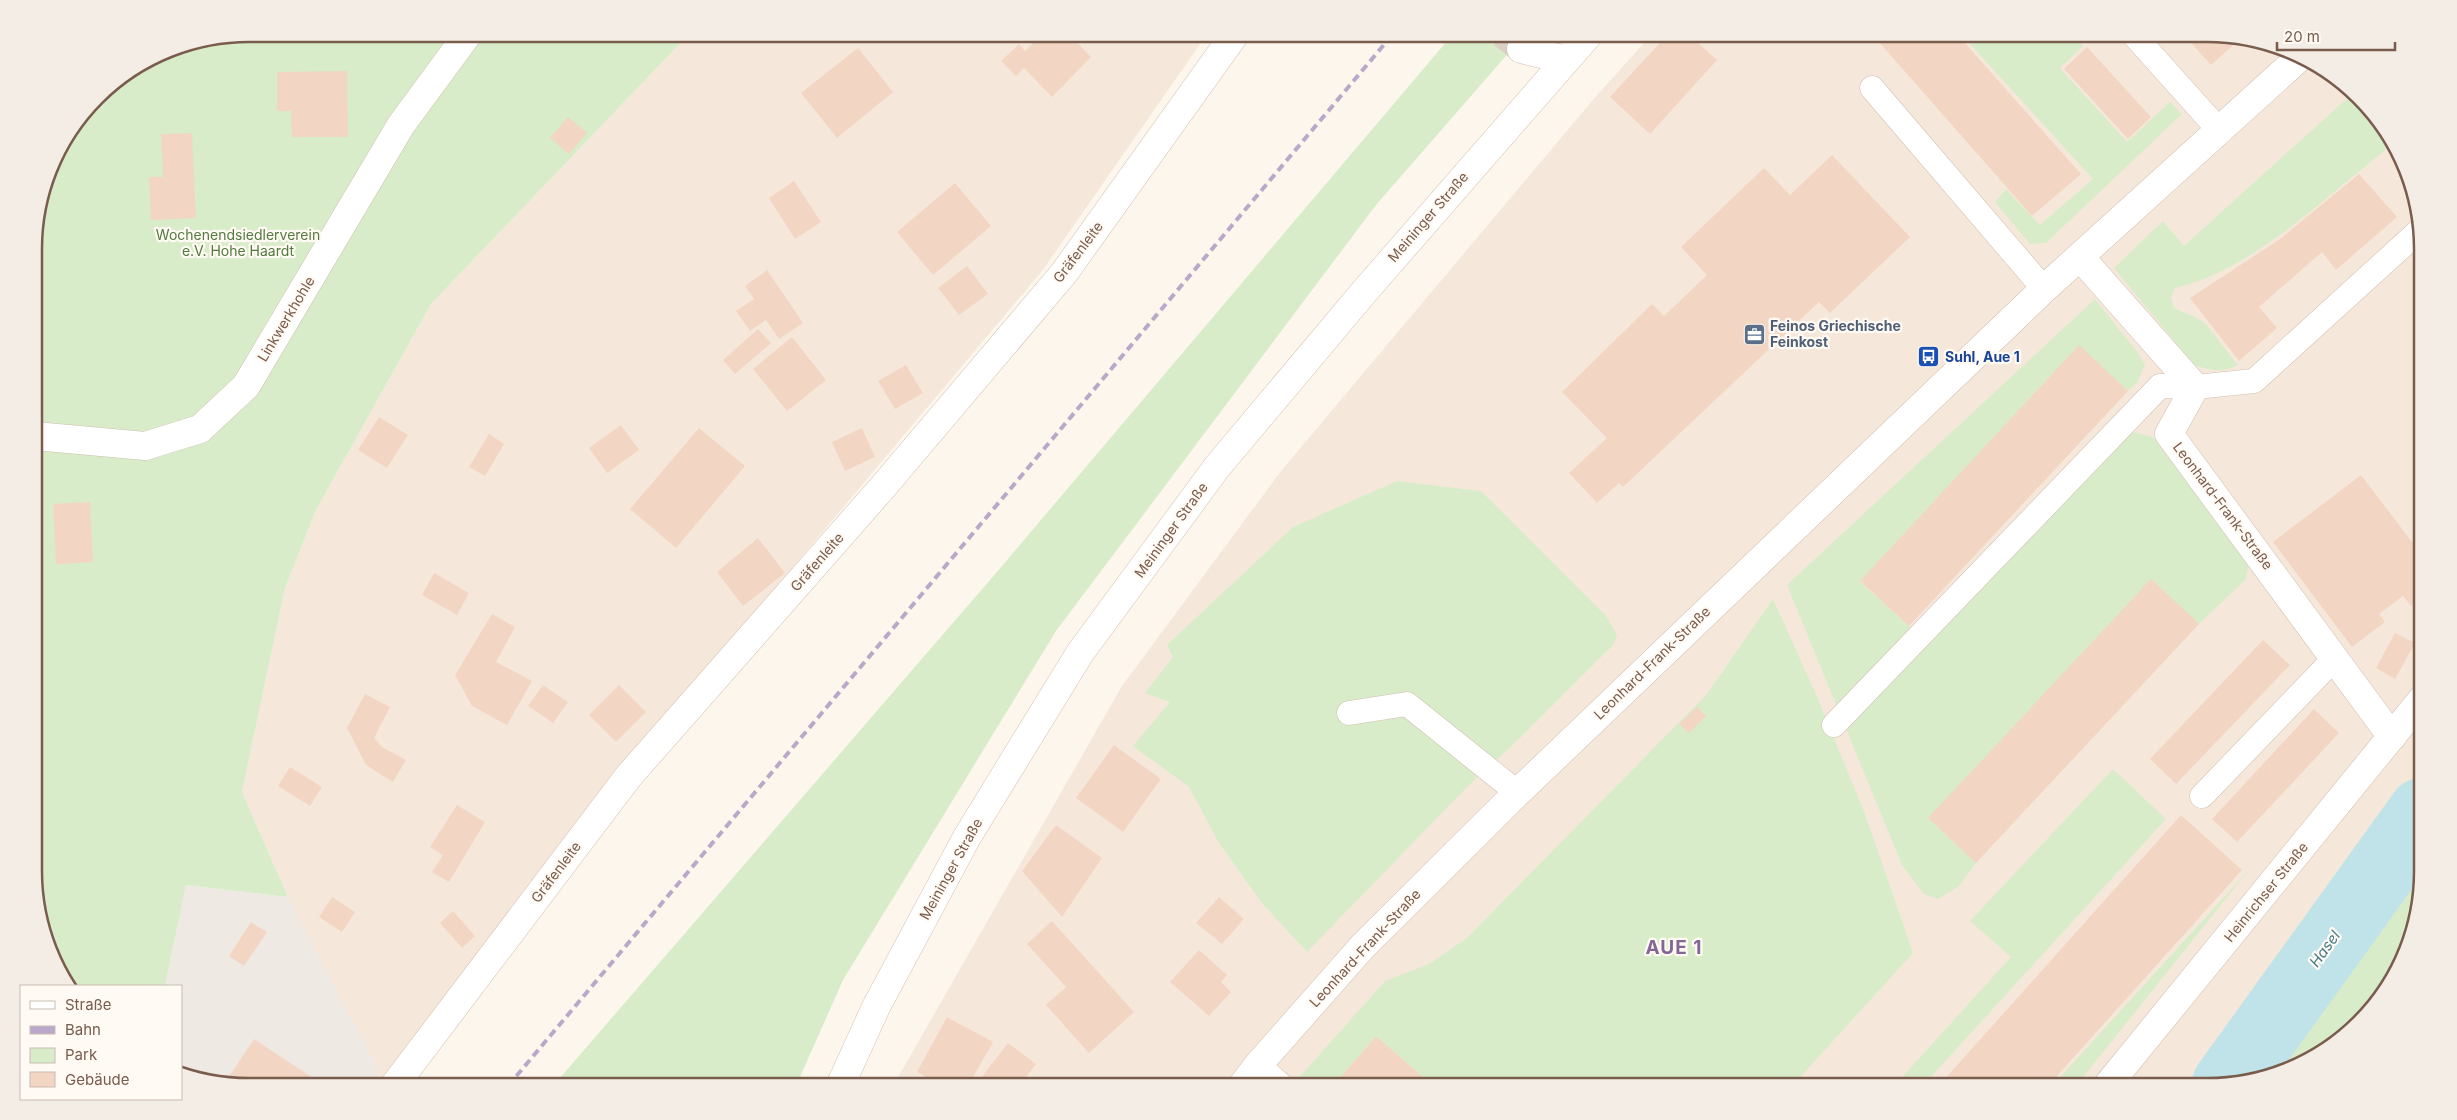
<svg xmlns="http://www.w3.org/2000/svg" width="2457" height="1120" font-family="Inter,sans-serif">
	<style>
		.residential { fill: #f5e8da }
		.industrial { fill: #efe9e4 }
		.green { fill: #d8ecc9 }
		.lines { fill: none; stroke-linecap: round; stroke-linejoin: round }
		.river { stroke: #bfe3e8; stroke-width: 71 }
		.building { fill: #f3d5c3 }
		.street-tunnel { stroke: #dcd0c4; stroke-width: 28; stroke-dasharray: 28 14; stroke-linecap: butt }
		.lane-casing { stroke: #d1beb0; stroke-width: 25 }
		.street-casing { stroke: #d1beb0; stroke-width: 29 }
		.secondary-casing { stroke: #d6c0b0; stroke-width: 29 }
		.lane { stroke: #fff; stroke-width: 24 }
		.street { stroke: #fff; stroke-width: 28 }
		.secondary { stroke: #fff; stroke-width: 28 }
		.rail { stroke: #b9a8c9; stroke-width: 4; stroke-dasharray: 8 5; stroke-linecap: butt }
		.labels { text-anchor: middle; stroke-width: 4.5; stroke-linejoin: round; paint-order: stroke }
		.street-label { font-size: 14px; fill: #7a5c4d; stroke: #fffaf3 }
		.park-label { font-size: 14px; fill: #537a41; stroke: #fffaf3 }
		.service-label { font-size: 14px; font-weight: bold; fill: #4e5e75; stroke: #fffaf3; text-anchor: start }
		.transit-label { font-size: 14px; font-weight: bold; fill: #164399; stroke: #fffaf3; text-anchor: start }
		.water-label { font-size: 15px; font-style: italic; fill: #437c86; stroke: #fffaf3 }
		.district-label { font-size: 19px; font-weight: bold; letter-spacing: 1px; fill: #846695; stroke: #fffaf3 }
		.rim { fill: none; stroke: #7a5c4d; stroke-width: 2.5 }
	</style>
	<rect width="100%" height="100%" fill="#fdf6ec"/>
	<path class="residential" d="M689,34H1207L1042,271L740,630L382,1078L288,897L242,792L285,588L316,510L431,304Z
		M1652,34H2207L2290,50L2339,79L2379,118L2407,167L2421,222L2423,871L2407,953L2378,1002L2328,1050L2277,1075L2221,1086H893L1122,686L1281,471L1592,101Z"/>
	<path class="industrial" d="M186,885L288,897L382,1078L375,1086H250L181,1073V986H165Z"/>
	<path class="green" d="M249,34H689L431,304L316,510L285,588L242,792L288,897L186,885L165,986H69L50,953L36,899L34,235L56,154L107,87L167,50Z
		M1453,34H1525L1376,205L1056,631L843,980L796,1086H553L996,573Z
		M1961,34H2072L2083,46L2060,68L2127,142L2170,102L2182,114L2046,243L2030,244L1995,202L2006,189L2040,225L2093,179Z
		M2353,93L2379,118L2392,141L2383,152C2322,200 2252,270 2175,288L2171,297L2174,308L2197,318L2205,323L2238,365C2221,373 2212,371 2194,365L2114,268L2163,221L2184,246Z
		M2095,299L2138,353L2145,365L2137,383L2128,391L2078,346L1860,582L1929,644L2132,432L2153,437L2249,561L2246,579L2199,624L1928,818L1976,863L1959,886L1938,899L1924,894L1902,865L1787,585Z
		M1397,481L1481,491L1606,616L1617,635L1613,645L1518,740L1470,784L1307,952L1261,902L1219,843L1189,787L1133,746L1170,702L1145,693L1173,657L1167,645L1293,527Z
		M1773,599L1818,699L1865,814L1913,953L1792,1086H1433L1376,1036L1333,1086H1301L1296,1081L1385,981L1429,964L1467,938L1707,694Z
		M2113,769L2166,819L1928,1080L1934,1086H1894L2011,957L1970,921Z
		M2418,820L2423,823V871L2407,953L2378,1002L2328,1050L2277,1075L2227,1085Z
		M2248,871L2076,1086H2052Z"/>
	<g class="lines">
		<path class="river" d="M2227,1085L2423,813"/>
	</g>
	<path class="building" d="M1043,34H1069L1091,57L1052,97L1024,68L1016,76L1001,61L1019,44L1025,51Z
		M1668,34H1688L1717,60L1650,134L1610,97Z
		M1887,34H1957L2081,174L2032,216L1878,41Z
		M2183,34H2208L2239,40L2211,65Z
		M2087,47L2151,117L2128,139L2064,69Z
		M858,48L893,92L837,138L801,93Z
		M347,71L348,137H292L291,111H277V72Z
		M568,117L587,133L569,154L550,138Z
		M192,133L196,218L151,220L149,177H163L161,134Z
		M2392,142L2407,167L2408,171L2387,147Z
		M1832,155L1910,237L1830,313L1819,302L1623,487L1619,483L1597,503L1569,473L1607,438L1562,392L1652,304L1664,316L1707,275L1681,247L1764,168L1790,195Z
		M2359,174L2397,217L2336,270L2322,252L2259,307L2277,328L2239,361L2190,298L2280,239Z
		M794,181L821,222L795,239L769,198Z
		M955,183L991,226L933,275L897,232Z
		M967,266L988,294L959,315L938,288Z
		M767,270L803,323L779,339L766,320L750,331L736,311L754,299L745,286Z
		M758,329L771,343L735,374L723,360Z
		M792,337L826,380L787,411L753,369Z
		M2079,345L2128,391L1909,626L1860,581Z
		M906,365L923,393L895,409L878,381Z
		M35,369H40L39,407H35Z
		M379,417L408,435L387,468L358,450Z
		M621,425L639,450L607,473L589,448Z
		M699,428L745,466L676,548L630,509Z
		M862,428L875,457L845,471L832,442Z
		M489,434L504,444L485,476L469,467Z
		M2361,475L2422,555V596L2411,606L2403,596L2379,614L2385,622L2352,647L2273,542Z
		M90,502L93,562L56,564L53,504Z
		M758,538L785,573L743,606L717,572Z
		M434,573L469,593L457,615L422,595Z
		M2151,579L2199,624L1976,863L1928,818Z
		M492,614L515,627L496,662L532,681L507,725L472,706L455,675Z
		M2395,633L2415,643L2395,679L2376,668Z
		M2263,640L2290,665L2176,784L2150,759Z
		M543,685L568,702L553,723L528,706Z
		M619,685L646,712L616,742L589,715Z
		M35,693L39,715H35Z
		M365,694L390,707L374,738L382,747L406,760L393,782L366,765L347,728Z
		M1697,707L1706,716L1689,733L1679,724Z
		M2314,709L2339,733L2237,842L2212,819Z
		M1114,745L1161,779L1123,832L1076,798Z
		M290,767L322,787L310,806L278,786Z
		M457,805L485,822L449,882L432,872L443,855L430,847Z
		M2181,815L2242,870L2048,1086H1948L1943,1081Z
		M1056,825L1102,858L1062,917L1022,871Z
		M332,897L355,912L342,932L319,917Z
		M1219,897L1244,919L1222,944L1196,923Z
		M453,911L475,936L462,948L440,923Z
		M1052,921L1134,1012L1089,1053L1046,1005L1066,987L1027,944Z
		M251,922L267,932L244,966L229,956Z
		M1199,950L1227,975L1221,982L1231,992L1209,1016L1170,982Z
		M947,1017L993,1042L968,1086H942L917,1072Z
		M1376,1036L1433,1086H1333Z
		M254,1039L325,1086H250L226,1081Z
		M1008,1043L1036,1064L1019,1086H991L981,1078Z"/>
	<g class="lines">
		<path class="street-tunnel" d="M1503,34L1521,49"/>
		<defs>
			<path id="lane" d="M2133,34L2218,129
				M1872,88L2044,289
				M1349,713L1407,704L1518,793
				M1834,725L2160,386L2195,387L2254,381L2421,229
				M2202,796L2334,659
				M1258,1065L1282,1086"/>
			<path id="street" d="M1521,49L1566,60
				M2080,257L2195,387L2169,434L2392,737
				M35,436L145,446L200,429L246,386L401,125L468,34
				M394,1086L628,777L882,488L1064,273L1235,34
				M1242,1086L1258,1065L1363,946L1513,797L2044,289L2301,56
				M2107,1086L2423,698"/>
			<path id="secondary" d="M840,1086L876,1007L967,837L1080,653L1217,467L1364,292L1589,34"/>
		</defs>
		<use href="#lane" class="lane-casing"/>
		<use href="#street" class="street-casing"/>
		<use href="#secondary" class="secondary-casing"/>
		<use href="#lane" class="lane"/>
		<use href="#street" class="street"/>
		<use href="#secondary" class="secondary"/>
		<path class="rail" d="M508,1086L1393,34"/>
	</g>
	<defs>
		<symbol id="office-square" viewBox="-11 -11 22 22"><rect x="-9" y="-9" width="18" height="18" rx="4" fill="#5c6f8a" stroke="#fffaf3"/><path d="M-6-3h4V-5.5h4V-3h4V5H-6ZM-1-4.5V-3h2v-1.5ZM-6 0V1H6V0Z" fill="#fff"/></symbol>
		<symbol id="bus-square" viewBox="-11 -11 22 22"><rect x="-9" y="-9" width="18" height="18" rx="4" fill="#1a4fb4" stroke="#fffaf3"/><path d="M-5-6H5V4H4V6H2V4H-2V6H-4V4H-5ZM-3.5-4V0h7V-4ZM-3.5 1.2v1.5H-2V1.2ZM2 1.2v1.5H3.5V1.2Z" fill="#fff"/></symbol>
	</defs>
	<g fill-rule="evenodd">
		<use href="#office-square" x="1742" y="322" width="25" height="25"/>
		<use href="#bus-square" x="1916" y="344" width="25" height="25"/>
	</g>
	<g class="labels">
		<g class="street-label">
			<text transform="translate(1428 217) rotate(-49)" y="5">Meininger Straße</text>
			<text transform="translate(1078 252) rotate(-53)" y="5">Gräfenleite</text>
			<text transform="translate(286 319) rotate(-59)" y="5">Linkwerkhohle</text>
			<text transform="translate(2223 506) rotate(53)" y="5">Leonhard-Frank-Straße</text>
			<text transform="translate(1171 530) rotate(-54)" y="5">Meininger Straße</text>
			<text transform="translate(817 562) rotate(-49)" y="5">Gräfenleite</text>
			<text transform="translate(1652 663) rotate(-44)" y="5">Leonhard-Frank-Straße</text>
			<text transform="translate(951 869) rotate(-61)" y="5">Meininger Straße</text>
			<text transform="translate(556 872) rotate(-53)" y="5">Gräfenleite</text>
			<text transform="translate(2266 892) rotate(-51)" y="5">Heinrichser Straße</text>
			<text transform="translate(1365 948) rotate(-47)" y="5">Leonhard-Frank-Straße</text>
		</g>
		<g class="park-label">
			<text x="238" y="240">Wochenendsiedlerverein<tspan x="238" dy="16">e.V. Hohe Haardt</tspan></text>
		</g>
		<g class="service-label">
			<text x="1770" y="331">Feinos Griechische<tspan x="1770" dy="16">Feinkost</tspan></text>
		</g>
		<g class="transit-label">
			<text x="1945" y="362">Suhl, Aue 1</text>
		</g>
		<g class="water-label">
			<text transform="translate(2325 949) rotate(-54)" y="5">Hasel</text>
		</g>
		<g class="district-label">
			<text x="1674" y="954">AUE 1</text>
		</g>
	</g>
	<path d="M0 0H2457V1120H0ZM249 42H2207A207 207 0 0 1 2414 249V871A207 207 0 0 1 2207 1078H249A207 207 0 0 1 42 871V249A207 207 0 0 1 249 42Z" fill="#f4ede6" fill-rule="evenodd"/>
	<path class="rim" d="M249 42H2207A207 207 0 0 1 2414 249V871A207 207 0 0 1 2207 1078H249A207 207 0 0 1 42 871V249A207 207 0 0 1 249 42Z"/>
	<rect x="20" y="985" width="162" height="115" fill="#fffaf3" stroke="#cabbb1"/>
	<rect x="30" y="1001" width="25" height="8" fill="#ffffff" stroke="#cabbb1"/>
	<text x="65" y="1010" font-size="15" fill="#7a5c4d">Straße</text>
	<rect x="30" y="1026" width="25" height="8" fill="#b9a8c9" stroke="#cabbb1"/>
	<text x="65" y="1035" font-size="15" fill="#7a5c4d">Bahn</text>
	<rect x="30" y="1048" width="25" height="15" fill="#d8ecc9" stroke="#cabbb1"/>
	<text x="65" y="1060" font-size="15" fill="#7a5c4d">Park</text>
	<rect x="30" y="1072" width="25" height="15" fill="#f3d5c3" stroke="#cabbb1"/>
	<text x="65" y="1085" font-size="15" fill="#7a5c4d">Gebäude</text>
	<path d="M2277 42v8h118v-8" fill="none" stroke="#7a5c4d" stroke-width="2.5"/>
	<text x="2284" y="42" font-size="15" fill="#7a5c4d" stroke="#fffaf3" stroke-width="4" paint-order="stroke">20 m</text>
</svg>
